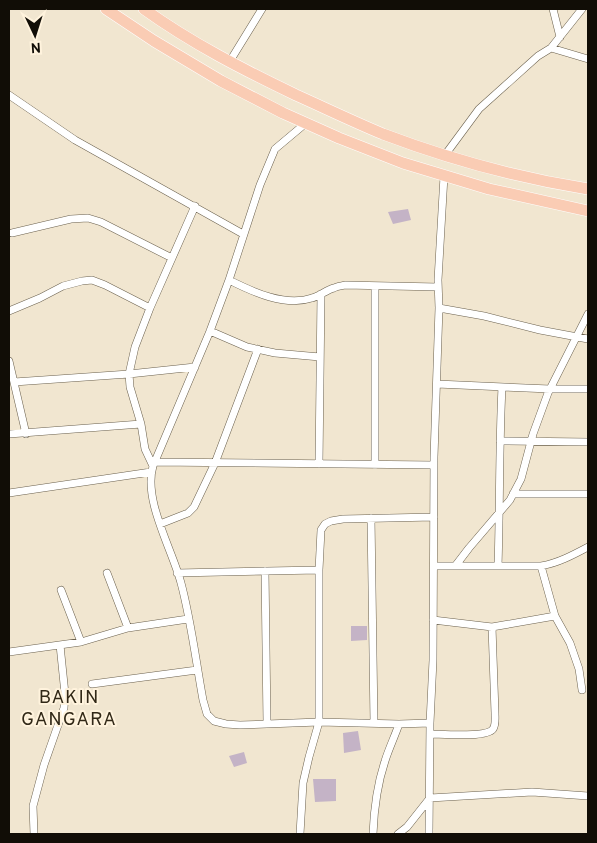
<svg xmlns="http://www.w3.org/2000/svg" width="597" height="843" font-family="Overpass,sans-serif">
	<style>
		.building { fill: #c4b3c6 }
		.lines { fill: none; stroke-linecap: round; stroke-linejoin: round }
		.street-casing { stroke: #6b614e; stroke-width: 8 }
		.primary-casing { stroke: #fff; stroke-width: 12 }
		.street { stroke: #fff; stroke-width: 7 }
		.primary { stroke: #faccb4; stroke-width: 11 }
		.labels { text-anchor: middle; stroke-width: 4; stroke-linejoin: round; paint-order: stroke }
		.quarter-label { font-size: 19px; letter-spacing: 1px; fill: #312817; stroke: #fff3dd }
	</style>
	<rect width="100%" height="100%" fill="#f1e6d0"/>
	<path class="building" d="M408,209L411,220L393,224L388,212Z
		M351,626H367V640L351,641Z
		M358,731L361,750L344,753L343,733Z
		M244,752L247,763L234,767L229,756Z
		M313,779H336V801L315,802Z"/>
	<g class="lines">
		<defs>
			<path id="street" d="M553,9L560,37
				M551,48L582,9
				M230,61L262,9
				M9,95L75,140L243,234
				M306,123L275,149L260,185L229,280L210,331L153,466C143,500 172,549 181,583C191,620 196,662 203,700L207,714L214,721L226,724L240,725L319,722L399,724L430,723
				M445,155L479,109L538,56L551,48L588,59
				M12,233L71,219L88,218L101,222L172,258
				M229,280C253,292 285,307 312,298C320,296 326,290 334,288C337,286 342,286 345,285L438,287
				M439,308L484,316L540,330L588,339
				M9,311L40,298L63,286L82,281L92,280L105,285L150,308
				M210,331L247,347L275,353L320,357
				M9,361L26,434
				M14,382L129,374L195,367
				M437,384L550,389H588
				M9,434L141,424
				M500,441L588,442
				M155,462L434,465
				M319,464L321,294
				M375,465V287
				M153,466L145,449L141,424L130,387L129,374L135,347L150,308L195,206
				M9,493L151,472
				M513,494H588
				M371,518L374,723
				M160,524L188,513L194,507L215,463L258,349
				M456,565L469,548L510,500L521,479L533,434L548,393L588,314
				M434,566H541C558,563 573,555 588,547
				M498,566C500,506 499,447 502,387
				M541,566L555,616L570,643L579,669L582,690
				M265,571L267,723
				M107,573L128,628
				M177,573L319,570
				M61,590L81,642
				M433,620L492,627L555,616
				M9,652L81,642L128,628L188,619
				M92,684L197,670
				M430,734C441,734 487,738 493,729C496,725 495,718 495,713L492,627
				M34,834L33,806L44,765L64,708L65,694L60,645
				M300,834L303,783L309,757L319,722V570L321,530L325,524L331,521L343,519L434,517
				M373,834C374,809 377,785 385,761C389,748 395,736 399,724
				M398,834L407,827L430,798L532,792L588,796
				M429,834L430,723L433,660L434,457L439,308L438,280L444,176"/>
			<path id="primary" d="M106,9L154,41L221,81L283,113L339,138L403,163L489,189L588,211
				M144,9C191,43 244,70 296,95C325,108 354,122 383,134C449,159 519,178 588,189"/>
		</defs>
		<use href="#street" class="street-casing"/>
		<use href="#primary" class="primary-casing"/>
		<use href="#street" class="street"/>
		<use href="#primary" class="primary"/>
	</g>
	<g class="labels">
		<g class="quarter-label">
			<text x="69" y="703">BAKIN<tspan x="69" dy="22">GANGARA</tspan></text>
		</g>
	</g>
	<rect width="597" height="843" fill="none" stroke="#110d06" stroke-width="20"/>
	<g transform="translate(35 35) rotate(176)" stroke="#fff3dd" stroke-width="4" paint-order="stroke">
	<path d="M0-4L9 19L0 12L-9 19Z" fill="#110d06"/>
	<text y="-8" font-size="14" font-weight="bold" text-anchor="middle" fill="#110d06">N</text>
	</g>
</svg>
